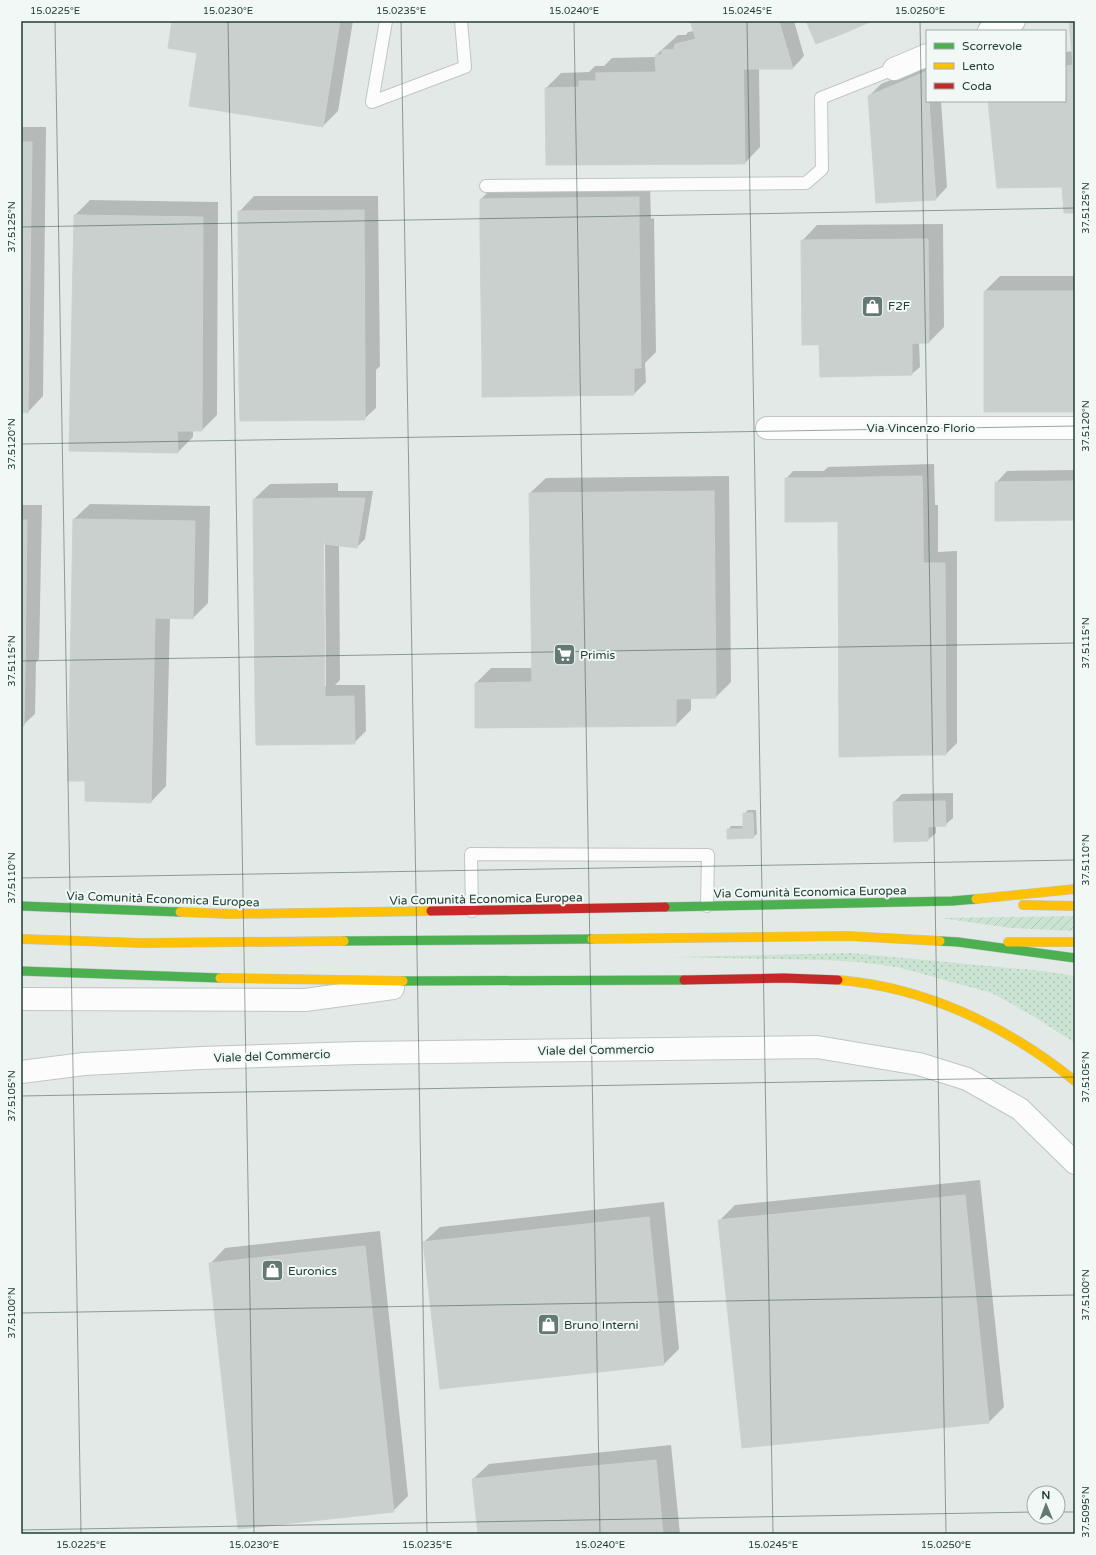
<svg xmlns="http://www.w3.org/2000/svg" width="1096" height="1555" font-family="'Varela Round',sans-serif">
	<style>
		.grass { fill: url(#grass-dots) }
		.garden { fill: url(#garden-furrows) }
		.shadow { fill: #0003; fill-rule: evenodd }
		.building { fill: #cad0ce; stroke: #cbd2cf }
		.lines { fill: none; stroke-linecap: round; stroke-linejoin: round }
		.lane-casing { stroke: #c0c6c3; stroke-width: 14 }
		.street-casing { stroke: #c0c6c3; stroke-width: 24 }
		.fast-casing { stroke: #bec7c3; stroke-width: 10 }
		.slow-casing { stroke: #bec7c3; stroke-width: 10 }
		.jam-casing { stroke: #bec7c3; stroke-width: 10 }
		.lane { stroke: #fbfcfb; stroke-width: 12 }
		.street { stroke: #fbfcfb; stroke-width: 22 }
		.fast { stroke: #4caf50; stroke-width: 9 }
		.slow { stroke: #ffc107; stroke-width: 9 }
		.jam { stroke: #c62828; stroke-width: 9 }
		.ticks { fill: none; stroke: #203d36; stroke-width: 1; stroke-opacity: 0.45 }
		.labels { text-anchor: middle; stroke-width: 4; stroke-linejoin: round; paint-order: stroke }
		.poi-label { font-size: 12px; fill: #203d36; stroke: #f1f8f5; text-anchor: start }
		.street-label { font-size: 12px; fill: #203d36; stroke: #f1f8f5 }
		.neatline { fill: none; stroke: #203d36; stroke-width: 1.5 }
		.ticks-label { font-size: 10px; text-anchor: middle; fill: #203d36 }
	</style>
	<defs>
		<pattern id="grass-dots" width="8" height="8" patternUnits="userSpaceOnUse"><rect width="8" height="8" fill="#cbe3d2"/><path d="M2 2h.1M6 6h.1" fill="none" stroke="#aec4b5" stroke-width="1.8" stroke-linecap="round"/></pattern>
		<pattern id="garden-furrows" width="10" height="10" patternUnits="userSpaceOnUse"><rect width="10" height="10" fill="#cbe3d2"/><path d="M-1 1l2-2M0 10L10 0M9 11l2-2" fill="none" stroke="#aec4b5"/></pattern>
	</defs>
	<rect width="100%" height="100%" fill="#e3e9e6"/>
	<path class="grass" d="M851,953L1043,971L1075,976V1043L1033,1016L992,993L897,967L858,962L823,960L671,957Z"/>
	<path class="garden" d="M1075,916V931L1010,928L941,918Z"/>
	<path class="shadow" d="M173,21H353L338,111L323,126L199,53Z
		M691,21H794L804,56L793,68H759L760,147L745,163L546,88L561,73L589,72L595,66H604L612,58L656,57V55L678,35H686L688,32L694,31Z
		M1075,21V212L1062,186L989,101H1065V52L1073,51Z
		M927,65V101H941L947,187L936,199L869,96L881,84Z
		M21,127H46L43,396L28,412L21,411Z
		M650,186L651,219L654,218L656,352L645,363L646,382L634,394L481,199L492,188Z
		M254,196H378L380,366L376,370V408L364,419L239,212Z
		M90,200L218,202L217,415L202,430H193V437L178,452L70,450L75,215Z
		M943,224L944,327L929,342L919,343L920,367L912,374L820,344L802,241L817,225Z
		M1000,276H1075V411L985,291Z
		M934,464L935,505H938V552L957,551V743L946,754L839,522L786,479L793,471H824L828,467Z
		M1075,470V519L996,483L1007,471Z
		M729,476L731,682L716,697L691,698V710L676,725L476,727V683L491,668H533L530,493L546,478Z
		M338,483V491H373L365,539L357,547L339,545L340,680L335,685H365L366,731L354,743L257,744L254,499L270,484ZM323,543H325L326,686H324Z
		M90,504L210,506L208,603L193,618L170,617L166,786L151,802L74,519Z
		M21,505H42L39,659L36,662L35,714L23,725H21Z
		M953,793V818L945,825H936V833L928,840L895,841L894,802L902,794Z
		M748,810H756L757,834L753,837L728,830L731,826H744V814Z
		M980,1180L1004,1407L989,1422L719,1221L735,1205Z
		M664,1202L679,1349L664,1364L440,1388L424,1242L440,1227Z
		M380,1231L408,1496L393,1511L210,1264L225,1248Z
		M671,1445L680,1534H479L473,1479L489,1464Z"/>
	<path class="building" d="M172,21H340L323,127L189,106L197,53L168,48Z
		M690,21H779L793,69H744L743,48L674,49L675,44L696,39Z
		M806,21H843L847,32L816,44Z
		M843,21H872L847,32Z
		M1069,21H1075V213H1064L1062,187L997,188L988,101H1065V66L1073,65Z
		M743,48L745,164L546,165L545,88L579,87V81H596V73L656,72L655,55H662V50Z
		M927,71V101H929L936,200L876,203L868,96Z
		M21,142H32L28,413L21,412Z
		M639,197V233L480,235V199Z
		M364,210L365,382L239,383L238,211Z
		M74,215L203,217L202,431H177L178,453L69,451Z
		M639,233L641,368L482,370L480,235Z
		M928,239L929,343L802,345L801,240Z
		M984,291H1075V412H984Z
		M912,343V375L820,377L819,344Z
		M634,368V395L482,397V370Z
		M365,382V420L240,421L239,383Z
		M922,476L923,519L816,522L815,478Z
		M785,478H815L816,522H785Z
		M1075,481V520L995,521V482Z
		M714,491L716,698L676,699V726L475,728V683L532,682L529,493Z
		M323,498H365L357,548L324,544Z
		M323,498L325,697L255,698L253,499Z
		M73,519L195,521L193,619L155,618L151,803L85,801V781H68Z
		M923,519L924,755L839,757L838,521Z
		M21,520H27L25,675H21Z
		M923,563H945L946,755H924Z
		M21,675H25L24,726H21Z
		M354,696L355,744L256,745L255,698Z
		M945,801L946,826L928,827V841L894,842L893,802Z
		M743,813H753L754,838L727,839V829H743Z
		M965,1195L989,1423L742,1448L718,1220Z
		M649,1217L664,1365L440,1389L423,1242Z
		M365,1246L394,1512L238,1529L209,1263Z
		M656,1460L663,1534H569L562,1469Z
		M562,1469L569,1534H478L472,1479Z"/>
	<g class="lines">
		<defs>
			<path id="lane" d="M372,102L465,67L461,21
				M372,102L386,21
				M486,186L806,183L822,169L821,98L894,69
				M472,911L471,854L708,855L707,906"/>
			<path id="street" d="M989,31L1014,21
				M894,69L927,55
				M767,428H1075
				M21,999L305,1000L393,988
				M21,1072L84,1064L201,1058L358,1053L817,1047L919,1064L967,1079L1020,1109L1075,1163"/>
			<path id="fast" d="M21,906L180,912
				M665,907L952,901L976,899
				M344,941L592,939
				M940,941L958,942L1075,958
				M21,971L220,978
				M403,981L684,980"/>
			<path id="slow" d="M976,899L1075,889
				M1023,905L1075,906
				M180,912L230,914L431,911
				M21,939L142,943L344,941
				M592,939L848,936L940,941
				M1008,942H1075
				M220,978L403,981
				M838,980C926,987 1008,1027 1075,1081"/>
			<path id="jam" d="M431,911L665,907
				M684,980L784,978L838,980"/>
		</defs>
		<use href="#lane" class="lane-casing"/>
		<use href="#street" class="street-casing"/>
		<use href="#fast" class="fast-casing"/>
		<use href="#slow" class="slow-casing"/>
		<use href="#jam" class="jam-casing"/>
		<use href="#lane" class="lane"/>
		<use href="#street" class="street"/>
		<use href="#fast" class="fast"/>
		<use href="#slow" class="slow"/>
		<use href="#jam" class="jam"/>
	</g>
	<path class="ticks" d="M55,21L81,1534M228,21L254,1534M401,21L427,1534M574,21L600,1534M747,21L773,1534M920,21L946,1534M21,227L1075,208M21,444L1075,426M21,661L1075,643M21,878L1075,860M21,1096L1075,1077M21,1313L1075,1295M1058,1512H1075M21,1530L1034,1512"/>
	<defs>
		<symbol id="shop-square" viewBox="-11 -11 22 22"><rect x="-9" y="-9" width="18" height="18" rx="4" fill="#647974" stroke="#f1f8f5"/><path d="M-5-2.5h2.3a2.7 3.5 0 0 1 5.4 0H5L5.5 6h-11ZM-1.5-2.5h3a1.5 2.3 0 0 0-3 0Z" fill="#fff"/></symbol>
		<symbol id="supermarket-square" viewBox="-11 -11 22 22"><rect x="-9" y="-9" width="18" height="18" rx="4" fill="#647974" stroke="#f1f8f5"/><path d="M-6-5.5h2.5l.6 2H6L4.5 2H-2.5L-4.4-4H-6ZM-1.5 3.2a1.3 1.3 0 1 0 .1 0ZM3 3.2a1.3 1.3 0 1 0 .1 0Z" fill="#fff"/></symbol>
	</defs>
	<g fill-rule="evenodd">
		<use href="#shop-square" x="860" y="294" width="25" height="25"/>
		<use href="#supermarket-square" x="552" y="642" width="25" height="25"/>
		<use href="#shop-square" x="260" y="1258" width="25" height="25"/>
		<use href="#shop-square" x="536" y="1312" width="25" height="25"/>
	</g>
	<g class="labels">
		<g class="poi-label">
			<text x="888" y="310">F2F</text>
			<text x="580" y="659">Primis</text>
			<text x="288" y="1275">Euronics</text>
			<text x="564" y="1329">Bruno Interni</text>
		</g>
		<g class="street-label">
			<text x="921" y="432">Via Vincenzo Florio</text>
			<text transform="translate(810 892) rotate(-1)" y="4">Via Comunità Economica Europea</text>
			<text transform="translate(163 899) rotate(2)" y="4">Via Comunità Economica Europea</text>
			<text transform="translate(486 899) rotate(-1)" y="4">Via Comunità Economica Europea</text>
			<text transform="translate(596 1050) rotate(-1)" y="4">Viale del Commercio</text>
			<text transform="translate(272 1056) rotate(-2)" y="4">Viale del Commercio</text>
		</g>
	</g>
	<rect width="1096" height="1555" fill="none" stroke="#f1f8f5" stroke-width="44"/>
	<rect x="926" y="30" width="140" height="72" fill="#f1f8f5" stroke="#9dada9"/>
	<rect x="934" y="43" width="20" height="6" fill="#4caf50" stroke="#9dada9"/>
	<text x="962" y="50" font-size="12" fill="#203d36">Scorrevole</text>
	<rect x="934" y="63" width="20" height="6" fill="#ffc107" stroke="#9dada9"/>
	<text x="962" y="70" font-size="12" fill="#203d36">Lento</text>
	<rect x="934" y="83" width="20" height="6" fill="#c62828" stroke="#9dada9"/>
	<text x="962" y="90" font-size="12" fill="#203d36">Coda</text>
	<g transform="translate(1046 1505) rotate(359)"><circle r="19" fill="#f1f8f5" stroke="#9dada9"/>
	<path d="M0-3L7 15L0 10L-7 15Z" fill="#647974"/>
	<text y="-6" font-size="11" font-weight="bold" text-anchor="middle" fill="#203d36">N</text>
	</g>
	<rect x="22" y="22" width="1052" height="1511" class="neatline"/>
	<g class="ticks-label">
		<text x="55" y="14">15.0225°E</text>
		<text x="228" y="14">15.0230°E</text>
		<text x="401" y="14">15.0235°E</text>
		<text x="574" y="14">15.0240°E</text>
		<text x="747" y="14">15.0245°E</text>
		<text x="920" y="14">15.0250°E</text>
		<text transform="translate(1085 208) rotate(-90)" y="4">37.5125°N</text>
		<text transform="translate(11 227) rotate(-90)" y="4">37.5125°N</text>
		<text transform="translate(1085 426) rotate(-90)" y="4">37.5120°N</text>
		<text transform="translate(11 444) rotate(-90)" y="4">37.5120°N</text>
		<text transform="translate(1085 643) rotate(-90)" y="4">37.5115°N</text>
		<text transform="translate(11 661) rotate(-90)" y="4">37.5115°N</text>
		<text transform="translate(1085 860) rotate(-90)" y="4">37.5110°N</text>
		<text transform="translate(11 878) rotate(-90)" y="4">37.5110°N</text>
		<text transform="translate(1085 1077) rotate(-90)" y="4">37.5105°N</text>
		<text transform="translate(11 1096) rotate(-90)" y="4">37.5105°N</text>
		<text transform="translate(1085 1295) rotate(-90)" y="4">37.5100°N</text>
		<text transform="translate(11 1313) rotate(-90)" y="4">37.5100°N</text>
		<text transform="translate(1085 1512) rotate(-90)" y="4">37.5095°N</text>
		<text x="81" y="1548">15.0225°E</text>
		<text x="254" y="1548">15.0230°E</text>
		<text x="427" y="1548">15.0235°E</text>
		<text x="600" y="1548">15.0240°E</text>
		<text x="773" y="1548">15.0245°E</text>
		<text x="946" y="1548">15.0250°E</text>
	</g>
</svg>
